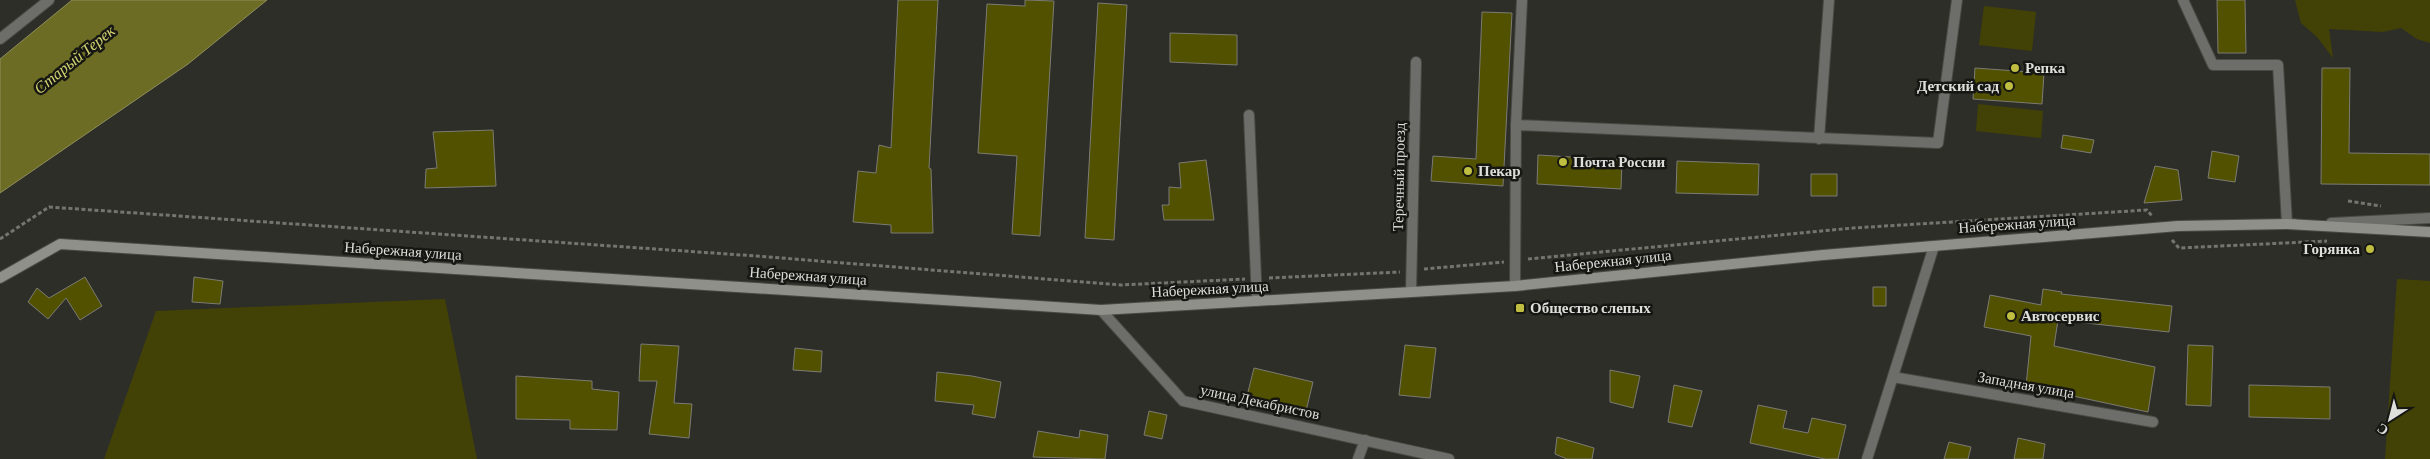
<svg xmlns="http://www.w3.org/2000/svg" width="2430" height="459" font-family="'Crimson Pro',serif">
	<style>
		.green { fill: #434206 }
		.water { fill: #6c6c25; stroke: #8e8e5b }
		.building { fill: #525100; stroke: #7b7b74 }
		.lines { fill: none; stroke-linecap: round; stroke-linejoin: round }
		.service-casing { stroke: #4a4a44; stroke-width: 12 }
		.minor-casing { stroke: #4a4a44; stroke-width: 12 }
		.secondary-casing { stroke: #4a4a44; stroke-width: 12 }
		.path { stroke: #757570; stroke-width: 3; stroke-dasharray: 4 2.5; stroke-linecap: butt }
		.service { stroke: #6d6d6a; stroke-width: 10 }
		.minor { stroke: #6d6d6a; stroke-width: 10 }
		.secondary { stroke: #90908b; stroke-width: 10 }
		.poi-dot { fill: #bfbe41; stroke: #161613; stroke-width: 2 }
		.labels { text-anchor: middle; stroke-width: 5; stroke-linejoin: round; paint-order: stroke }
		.poi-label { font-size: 15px; font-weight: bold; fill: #dededa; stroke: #161613; text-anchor: start }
		.street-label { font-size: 15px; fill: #dededa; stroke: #161613 }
		.water-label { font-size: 16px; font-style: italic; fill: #d3d471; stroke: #161613 }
	</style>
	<rect width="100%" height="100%" fill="#2e2e28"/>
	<path class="green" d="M2295,0H2430V43L2417,39L2401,28L2383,32L2329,29L2333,58L2317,37L2301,23Z
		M1984,6L2036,12L2032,51L1979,45Z
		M1978,104L2043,111L2041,138L1976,131Z
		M2397,279L2430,281V459H2385Z
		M445,299L477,459H104L156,311Z"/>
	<path class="water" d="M72,0H267L188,64L0,193V59Z"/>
	<path class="building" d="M898,0H938L929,168L931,169L933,233H891V225L853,222L858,171L876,173L879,145L891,148Z
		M1025,0L1054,1L1040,236L1012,234L1017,156L978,153L987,4L1025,6Z
		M2217,0H2245L2246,53H2218Z
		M1098,3L1127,5L1114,240L1085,238Z
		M1482,12L1512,13L1503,186L1431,181L1433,156L1476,159Z
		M1170,33L1237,35V65L1170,62Z
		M1975,68L2044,73L2042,104L1973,99Z
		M2322,68H2350L2349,153L2430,154V185L2321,184Z
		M493,130L496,186L425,188L426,169L437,168L433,132Z
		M2063,135L2094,140L2091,153L2061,148Z
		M2212,151L2239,156L2235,182L2208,178Z
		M1538,155L1622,160L1621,189L1537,184Z
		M1206,160L1214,220H1164L1162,205H1169V187L1181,188L1179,163Z
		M1677,161L1759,164L1758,195L1676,193Z
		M2155,166L2178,170L2182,200L2144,203Z
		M1811,174H1837V196H1811Z
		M85,277L102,306L80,320L66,298L48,319L28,302L37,288L49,298Z
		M194,277L223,281L220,304L192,302Z
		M1873,287H1886V306H1873Z
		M2043,289L2062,292L2061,294L2172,306L2169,332L2058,320L2054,346L2155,367L2148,412L2026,386L2031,336L1984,327L1990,295L2041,305Z
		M641,344L679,346L674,403L692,404L689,438L649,434L657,381H639Z
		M1405,345L1436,348L1430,398L1399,395Z
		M2188,345L2213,346L2211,406L2186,405Z
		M795,348L822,351L821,372L793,370Z
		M1254,368L1313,382L1306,411L1247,396Z
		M1610,370L1640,376L1633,408L1610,402Z
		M937,372L972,376L1001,382L995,418L972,414L974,405L935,401Z
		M516,376L592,381V389L619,392L617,430L570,429V420L516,419Z
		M1674,385L1702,391L1692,427L1668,422Z
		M2249,385L2330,387V419L2249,417Z
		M1758,405L1787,411L1783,428L1808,433L1812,418L1846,425L1838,459H1825L1750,443Z
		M1149,411L1167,415L1162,439L1144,435Z
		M1080,430L1108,435L1105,459L1033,457L1038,431L1079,438Z
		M1557,437L1594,448L1592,459H1567L1555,454Z
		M2018,438L2045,444L2043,459H2014Z
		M1949,442L1971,447L1968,459H1944Z"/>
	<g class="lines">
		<defs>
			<path id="service" d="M2183,0L2213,65H2278L2287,224H2294
				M1516,125L1938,143L1957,0
				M1819,139L1829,0
				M2331,223L2430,218
				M1893,377L2153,422
				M1358,459L1365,440"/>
			<path id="minor" d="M0,39L49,0
				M1249,115L1257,301
				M1515,286L1516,125L1522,0
				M1411,292L1416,62
				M1101,310L1183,401L1449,459
				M1867,459L1934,246"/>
			<path id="secondary" d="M0,278L60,244L1101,310L1515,286L1823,255L2178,226L2287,224L2430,232"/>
		</defs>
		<use href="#service" class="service-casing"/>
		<use href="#minor" class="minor-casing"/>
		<use href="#secondary" class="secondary-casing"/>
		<path class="path" d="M2348,201L2381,206
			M0,239L49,207L756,256L1121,285L1245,279
			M2172,240L2179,248L2327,241
			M1528,259L1853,228L2147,210L2152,216
			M1424,269L1504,262
			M1269,278L1400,272"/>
		<use href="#service" class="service"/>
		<use href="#minor" class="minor"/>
		<use href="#secondary" class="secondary"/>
	</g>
	<g class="poi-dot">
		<circle cx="2015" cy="68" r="5"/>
		<circle cx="2009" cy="86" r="5"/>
		<circle cx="1563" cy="162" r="5"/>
		<circle cx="1468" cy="171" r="5"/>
		<circle cx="2370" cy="249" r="5"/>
		<rect x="1515" y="303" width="10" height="10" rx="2.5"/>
		<circle cx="2011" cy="316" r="5"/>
	</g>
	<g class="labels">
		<g class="poi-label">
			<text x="2025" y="73">Репка</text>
			<text x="1999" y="91" text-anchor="end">Детский сад</text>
			<text x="1573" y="167">Почта России</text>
			<text x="1478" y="176">Пекар</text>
			<text x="2360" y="254" text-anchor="end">Горянка</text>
			<text x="1530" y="313">Общество слепых</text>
			<text x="2021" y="321">Автосервис</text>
		</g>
		<g class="street-label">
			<text transform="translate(1399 177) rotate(-89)" y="5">Теречный проезд</text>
			<text transform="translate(2017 224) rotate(-4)" y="5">Набережная улица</text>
			<text transform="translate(403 251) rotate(4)" y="5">Набережная улица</text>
			<text transform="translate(1613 261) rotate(-6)" y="5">Набережная улица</text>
			<text transform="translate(808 276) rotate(4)" y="5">Набережная улица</text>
			<text transform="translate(1210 289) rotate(-3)" y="5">Набережная улица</text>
			<text transform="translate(2026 385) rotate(10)" y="5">Западная улица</text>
			<text transform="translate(1260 402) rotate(12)" y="5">улица Декабристов</text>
		</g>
		<g class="water-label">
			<text transform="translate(74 59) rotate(-39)" y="6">Старый Терек</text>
		</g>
	</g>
	<g transform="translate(2390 419) rotate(216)" stroke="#161613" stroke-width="4" paint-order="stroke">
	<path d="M0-4L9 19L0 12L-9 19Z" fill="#dededa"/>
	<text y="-8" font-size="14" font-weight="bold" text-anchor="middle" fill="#dededa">С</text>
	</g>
</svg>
